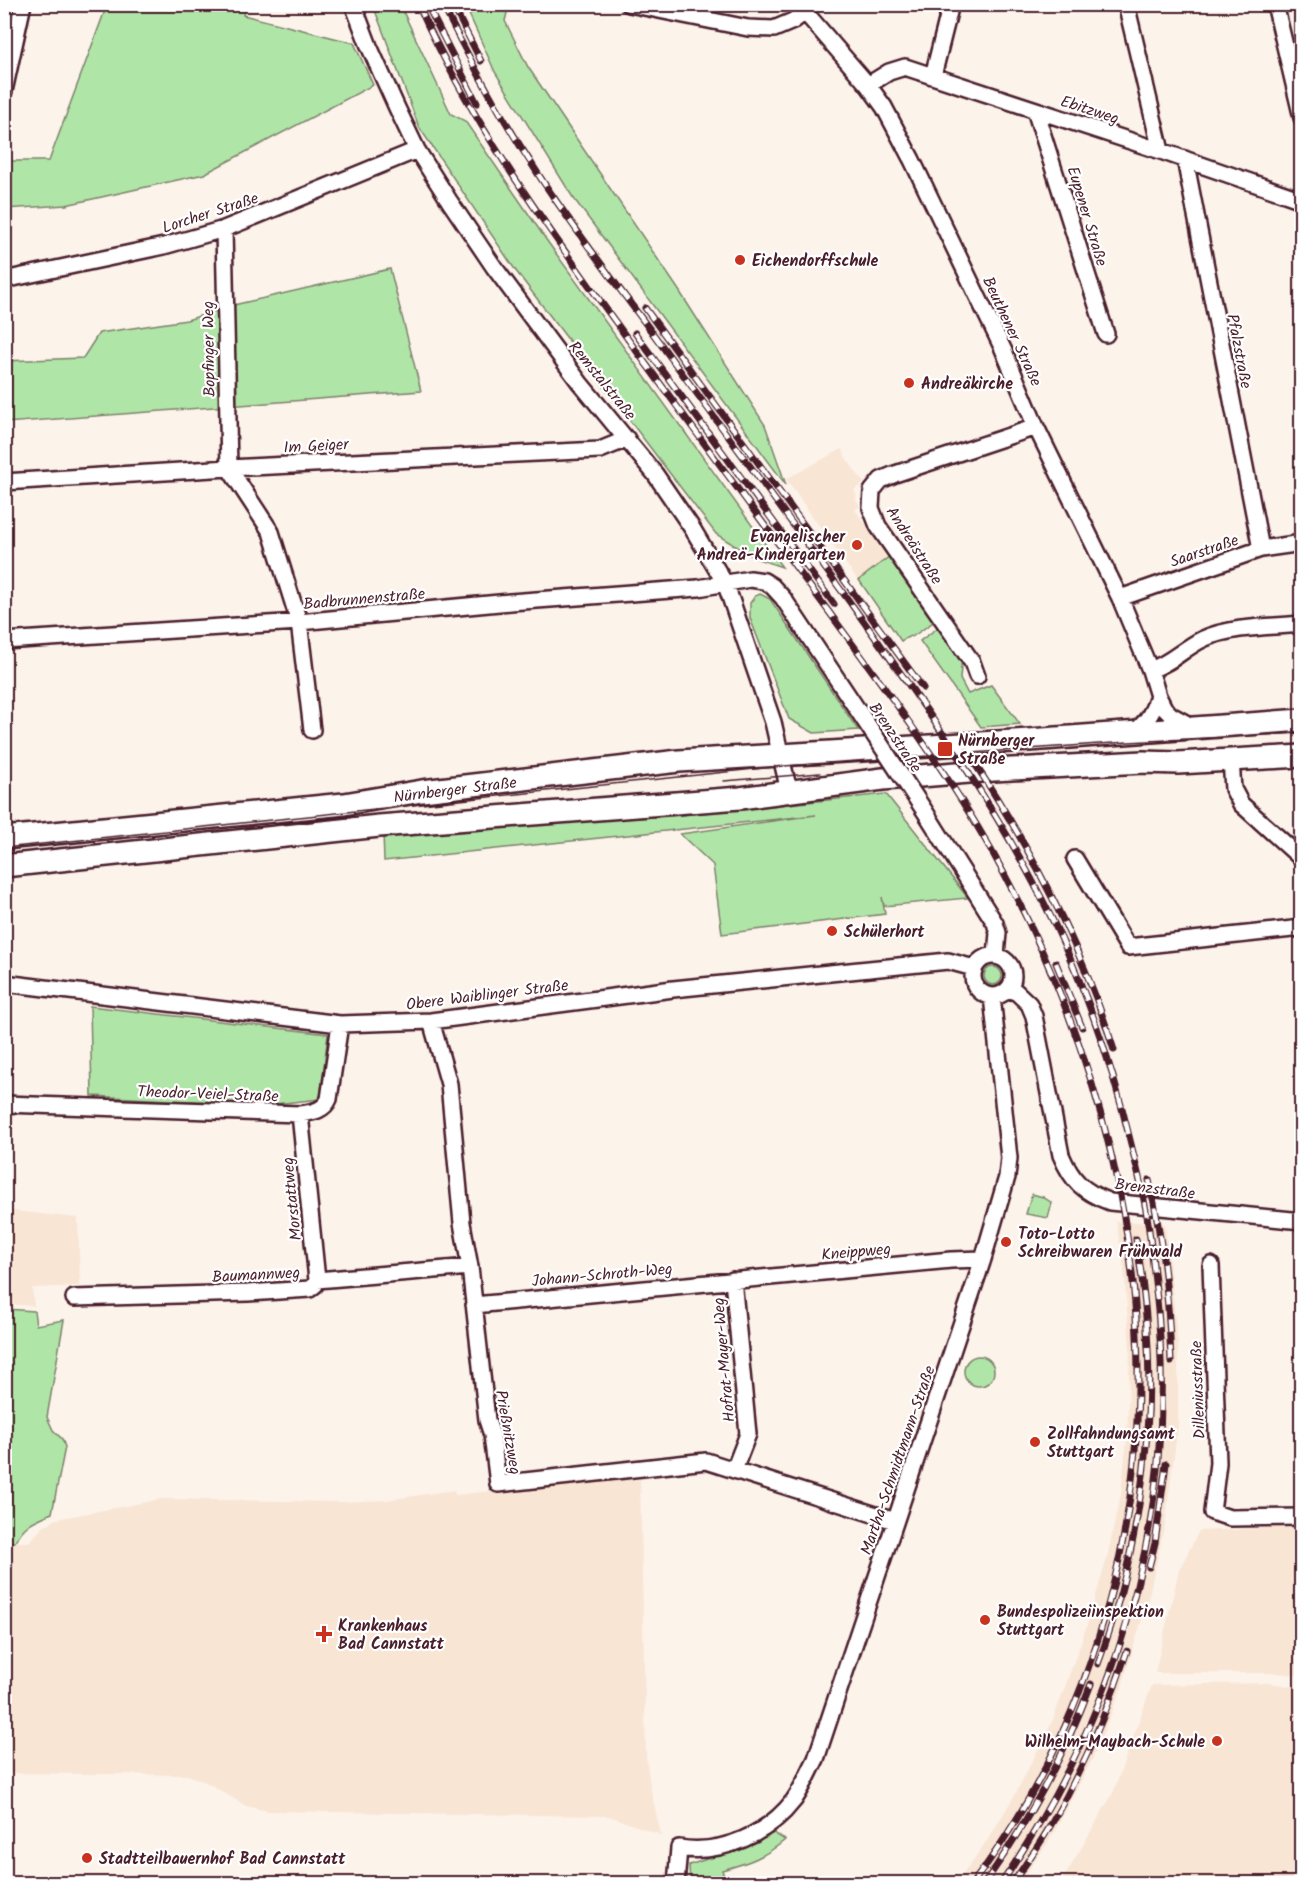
<svg xmlns="http://www.w3.org/2000/svg" width="1306" height="1888" font-family="Kalam,sans-serif">
	<style>
		.built { fill: #f8e5d4 }
		.green { fill: #b0e5a8; stroke: #7d826a; stroke-width: 1.5 }
		.lines { fill: none; stroke-linecap: round; stroke-linejoin: round }
		.street-casing { stroke: #4a1f2b; stroke-width: 20 }
		.secondary-casing { stroke: #4a1f2b; stroke-width: 26 }
		.street { stroke: #fff; stroke-width: 15 }
		.secondary { stroke: #fff; stroke-width: 21 }
		.tram { stroke: #4a1f2b; stroke-width: 1.5 }
		.rail-casing { stroke: #4a1f2b; stroke-width: 7 }
		.rail { stroke: #fff; stroke-width: 4.5; stroke-dasharray: 14; stroke-linecap: butt }
		.street-bridge-casing { stroke: #4a1f2b; stroke-width: 20; stroke-linecap: butt }
		.street-bridge { stroke: #fff; stroke-width: 15 }
		.poi-dot { fill: #c8321e; stroke: #fff; stroke-width: 2 }
		.labels { text-anchor: middle; stroke-width: 4.5; stroke-linejoin: round; paint-order: stroke }
		.street-label { font-size: 16px; fill: #4a1f2b; stroke: #fff }
		.poi-label { font-size: 16px; font-weight: bold; fill: #4a1f2b; stroke: #fff; text-anchor: start }
	</style>
	<rect width="100%" height="100%" fill="#fcf3eb"/>
	<filter id="ink" filterUnits="userSpaceOnUse"><feTurbulence type="fractalNoise" baseFrequency=".0167" numOctaves="2"/><feDisplacementMap in="SourceGraphic" scale="12" xChannelSelector="R" yChannelSelector="G"/><feConvolveMatrix kernelMatrix="1 2 1 2 8 2 1 2 1" color-interpolation-filters="sRGB"/></filter>
	<g filter="url(#ink)">
		<path class="built" d="M842,449L846,458L864,483L854,490L857,496L855,498L860,506L855,510L890,556L912,637L910,636L901,641L786,479Z
			M5,1210L78,1218L80,1286L32,1288L34,1306L5,1304Z
			M1116,1221L1165,1224L1178,1345V1425L1165,1525L1148,1599L1120,1692L1090,1764L1049,1841L1019,1883H957L991,1835L1016,1793L1053,1720L1089,1620L1107,1558L1121,1494L1127,1439L1130,1349L1124,1268Z
			M629,1476L630,1480H640L646,1756L650,1786L661,1835L609,1816L268,1811L246,1806L208,1783L188,1775L5,1773V1542H29L43,1527L57,1519L162,1499L342,1502L387,1500L454,1490L455,1495Z
			M1293,1527L1296,1616H1301V1675L1275,1673H1155L1179,1570L1199,1531Z
			M1270,1683L1301,1688V1883H1061L1113,1793L1152,1685Z"/>
		<path class="green" d="M107,5H246L243,15L354,43L373,85L204,174L66,205L5,209V161H49Z
			M373,5H400L451,114L465,121L547,241L782,567L755,558L716,534L516,271L419,127Z
			M465,5H509L505,21L528,67L678,289L765,425L786,485L572,196L495,72Z
			M390,269L421,391L5,423L4,361L83,358L99,333L187,320L238,304Z
			M890,556L936,620L912,637L910,636L901,641L859,580Z
			M760,594L770,599L858,730L814,733L789,719L750,618V603L755,596Z
			M940,626L962,656L960,679L968,694L991,685L1020,724L981,727L920,641Z
			M886,794L968,898L884,906L882,897L885,914L722,934L713,865L680,834L816,815L384,861L383,832L672,816Z
			M984 976a9 9 0 1 1 18 0a9 9 0 1 1-18 0Z
			M90,1006L328,1034L320,1099L266,1105L92,1096Z
			M1032,1194L1043,1197L1052,1203L1048,1218L1026,1214Z
			M5,1309L34,1311L36,1325L64,1320L47,1417L53,1430L62,1439L65,1447L52,1513C34,1521 25,1523 15,1542H4Z
			M964 1371a15 15 0 1 1 30 0a15 15 0 1 1-30 0Z
			M774,1833L785,1840C765,1857 748,1863 722,1870L726,1883H690L689,1865L734,1850Z"/>
		<g class="lines">
			<defs>
				<path id="street" d="M353,4L369,46L397,108L417,150L450,202L494,267L580,383L655,474L692,528L726,585L773,722L789,791
					M629,4L748,28L774,29L793,21L805,12
					M798,4L868,85L884,107L912,160L1003,349L1036,427L1120,598L1150,670L1158,696L1164,708L1171,715L1193,727
					M1126,4L1161,151
					M1275,4L1302,118
					M933,76L951,4
					M868,85L889,72L905,67L1161,151L1302,200
					M4,91L23,4
					M1035,110L1106,334
					M1185,159L1261,549
					M224,229L229,468L271,532L299,622L312,730
					M4,280L164,246L224,229L417,150
					M4,482L229,468L600,450L627,439
					M1120,598L1261,549L1302,543
					M4,641L299,622L510,602L698,588L750,579L764,581L772,586L783,598L865,721
					M1150,670C1170,664 1184,648 1203,639C1232,626 1270,627 1302,624
					M977,676L972,662L878,526L871,508L872,491L881,480L895,474L1036,427
					M1136,731C1148,720 1153,712 1158,696
					M1231,760L1233,789L1241,804L1302,859
					M924,810L995,923L998,933L996,955
					M1075,859L1128,947L1302,928
					M973 976a20 20 0 1 1 40 0a20 20 0 1 1-40 0Z
					M4,983L340,1024L431,1021L673,989L948,961L974,968
					M1011,987L1029,1004L1034,1016L1061,1155C1072,1181 1083,1192 1110,1202L1302,1221
					M431,1021L449,1084L462,1223L470,1267L487,1420L492,1435L498,1484L706,1461L895,1521
					M4,1104L300,1114C312,1112 324,1111 329,1099L340,1024
					M300,1114L317,1280
					M1211,1265L1218,1463L1212,1512L1230,1518L1302,1517
					M733,1280L748,1434L734,1470
					M74,1298L248,1293L310,1289L315,1285L317,1280L470,1267
					M474,1305L951,1260L983,1259
					M676,1884L679,1848C722,1855 768,1834 794,1800C803,1787 809,1773 816,1759L983,1259L1007,1177L1009,1158L992,996"/>
				<path id="secondary" d="M4,838L344,804L422,791L679,761L1029,740L1302,720
					M4,866L379,826L740,798L883,779L994,770L1143,762L1178,763L1302,756"/>
			</defs>
			<use href="#street" class="street-casing"/>
			<use href="#secondary" class="secondary-casing"/>
			<use href="#street" class="street"/>
			<use href="#secondary" class="secondary"/>
			<path class="tram" d="M724,781L820,773
				M4,848L784,766L1128,742L1302,733"/>
			<defs>
				<path id="rail" d="M418,4C469,119 541,219 614,320C685,418 757,515 829,612C889,694 952,777 1001,868C1098,1048 1154,1256 1134,1462C1120,1611 1064,1765 972,1884
					M442,4C472,65 505,124 542,180C577,233 616,284 654,335C719,424 784,512 849,601C924,705 998,807 1054,923C1088,994 1113,1068 1131,1144C1137,1168 1143,1192 1147,1216C1151,1241 1153,1266 1156,1290C1180,1506 1122,1705 1001,1884
					M452,4L481,61
					M428,7L477,103
					M645,308L923,688
					M635,333L834,604
					M967,752C1029,844 1081,945 1114,1050
					M1056,963L1082,1027
					M1149,1180C1163,1239 1169,1302 1171,1362
					M1149,1567L1155,1543L1166,1464
					M1098,1664C1136,1562 1155,1439 1147,1330C1145,1299 1141,1269 1136,1239
					M984,1884C1028,1822 1065,1754 1091,1684
					M1012,1884C1026,1863 1041,1843 1053,1821C1083,1768 1108,1710 1127,1651"/>
			</defs>
			<use href="#rail" class="rail-casing"/>
			<use href="#rail" class="rail"/>
			<defs>
				<path id="street-bridge" d="M865,721L924,810"/>
			</defs>
			<use href="#street-bridge" class="street-bridge-casing"/>
			<use href="#street-bridge" class="street-bridge"/>
		</g>
	</g>
	<g class="poi-dot">
		<circle cx="740" cy="260" r="6"/>
		<circle cx="909" cy="383" r="6"/>
		<circle cx="857" cy="545" r="6"/>
		<rect x="937" y="741" width="16" height="16" rx="3"/>
		<circle cx="832" cy="931" r="6"/>
		<circle cx="1006" cy="1242" r="6"/>
		<circle cx="1035" cy="1442" r="6"/>
		<circle cx="985" cy="1620" r="6"/>
		<path d="M321 1625h6v6h6v6h-6v6h-6v-6h-6v-6h6z"/>
		<circle cx="1217" cy="1741" r="6"/>
		<circle cx="87" cy="1858" r="6"/>
	</g>
	<g class="labels">
		<g class="street-label">
			<text transform="translate(1090 109) rotate(18)" y="6">Ebitzweg</text>
			<text transform="translate(210 212) rotate(-18)" y="6">Lorcher Straße</text>
			<text transform="translate(1088 216) rotate(73)" y="6">Eupener Straße</text>
			<text transform="translate(1013 331) rotate(65)" y="6">Beuthener Straße</text>
			<text transform="translate(208 349) rotate(-91)" y="6">Bopfinger Weg</text>
			<text transform="translate(1240 351) rotate(79)" y="6">Pfalzstraße</text>
			<text transform="translate(603 380) rotate(51)" y="6">Remstalstraße</text>
			<text transform="translate(316 445) rotate(-3)" y="6">Im Geiger</text>
			<text transform="translate(915 545) rotate(57)" y="6">Andreästraße</text>
			<text transform="translate(1204 550) rotate(-19)" y="6">Saarstraße</text>
			<text transform="translate(364 598) rotate(-5)" y="6">Badbrunnenstraße</text>
			<text transform="translate(896 737) rotate(56)" y="6">Brenzstraße</text>
			<text transform="translate(455 789) rotate(-7)" y="6">Nürnberger Straße</text>
			<text transform="translate(487 994) rotate(-7)" y="6">Obere Waiblinger Straße</text>
			<text transform="translate(208 1093) rotate(2)" y="6">Theodor-Veiel-Straße</text>
			<text transform="translate(1155 1188) rotate(7)" y="6">Brenzstraße</text>
			<text transform="translate(291 1199) rotate(-96)" y="6">Morstattweg</text>
			<text transform="translate(856 1251) rotate(-5)" y="6">Kneippweg</text>
			<text transform="translate(256 1274) rotate(-3)" y="6">Baumannweg</text>
			<text transform="translate(602 1274) rotate(-5)" y="6">Johann-Schroth-Weg</text>
			<text transform="translate(723 1360) rotate(-95)" y="6">Hofrat-Mayer-Weg</text>
			<text transform="translate(1197 1390) rotate(-92)" y="6">Dilleniusstraße</text>
			<text transform="translate(509 1432) rotate(80)" y="6">Prießnitzweg</text>
			<text transform="translate(897 1460) rotate(-71)" y="6">Martha-Schmidtmann-Straße</text>
		</g>
		<g class="poi-label">
			<text x="752" y="266">Eichendorffschule</text>
			<text x="921" y="389">Andreäkirche</text>
			<text x="845" y="542" text-anchor="end">Evangelischer<tspan x="845" dy="18">Andreä-Kindergarten</tspan></text>
			<text x="958" y="746">Nürnberger<tspan x="958" dy="18">Straße</tspan></text>
			<text x="844" y="937">Schülerhort</text>
			<text x="1018" y="1239">Toto-Lotto<tspan x="1018" dy="18">Schreibwaren Frühwald</tspan></text>
			<text x="1047" y="1439">Zollfahndungsamt<tspan x="1047" dy="18">Stuttgart</tspan></text>
			<text x="997" y="1617">Bundespolizeiinspektion<tspan x="997" dy="18">Stuttgart</tspan></text>
			<text x="338" y="1631">Krankenhaus<tspan x="338" dy="18">Bad Cannstatt</tspan></text>
			<text x="1205" y="1747" text-anchor="end">Wilhelm-Maybach-Schule</text>
			<text x="99" y="1864">Stadtteilbauernhof Bad Cannstatt</text>
		</g>
	</g>
	<rect width="1306" height="1888" fill="none" stroke="#fff" stroke-width="24"/>
	<rect x="12" y="12" width="1282" height="1864" fill="none" stroke="#4a1f2b" stroke-width="2" filter="url(#ink)"/>
</svg>
